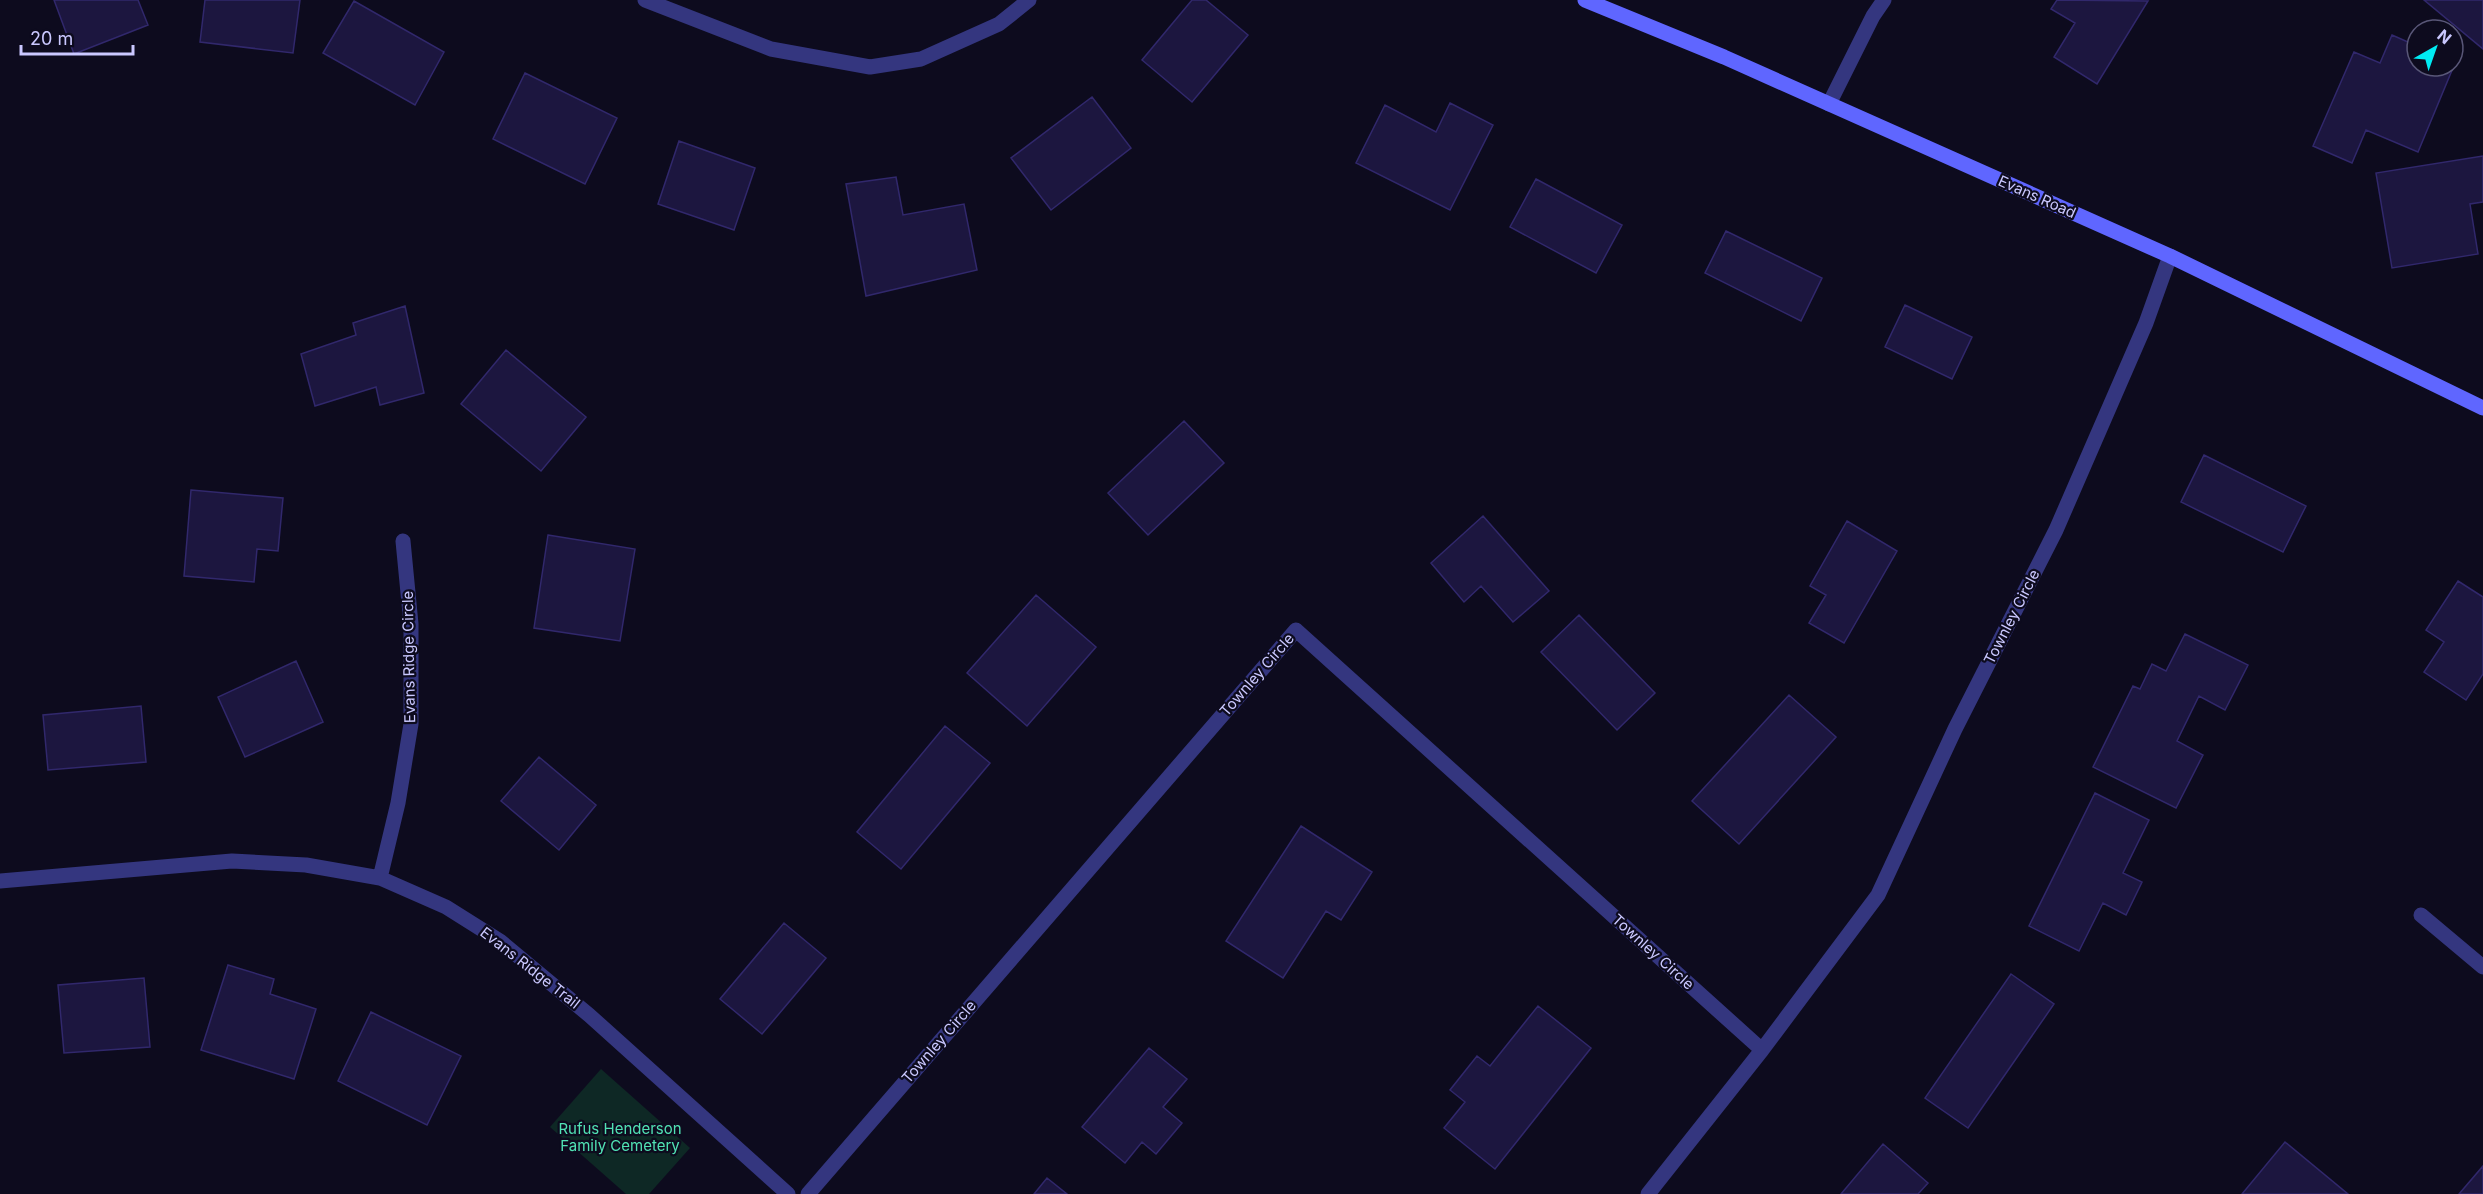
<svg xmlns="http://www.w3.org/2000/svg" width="2483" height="1194" font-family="Inter,sans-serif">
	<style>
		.green { fill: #0e2825 }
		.building { fill: #1c163f; stroke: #31286c; stroke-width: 1.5 }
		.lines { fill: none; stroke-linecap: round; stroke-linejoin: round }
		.lane { stroke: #34367f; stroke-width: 15 }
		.street { stroke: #34367f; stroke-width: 15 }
		.secondary { stroke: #5f66ff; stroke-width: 15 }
		.labels { text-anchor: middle; stroke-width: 4.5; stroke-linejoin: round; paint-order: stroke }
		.street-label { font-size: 15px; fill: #cac8ff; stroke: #0d0b1e }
		.park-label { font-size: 15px; fill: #51e2b4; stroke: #0d0b1e }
	</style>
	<rect width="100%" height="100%" fill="#0d0b1e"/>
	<path class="green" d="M601,1069L690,1148L649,1194H626L550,1127Z"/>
	<path class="building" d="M54,0H138L148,25L74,54Z
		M205,0H300L293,53L200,42Z
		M1192,0H1206L1248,35L1192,102L1142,60Z
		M2057,0L2148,1L2097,84L2054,57L2075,23L2051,9Z
		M2424,0H2483V49Z
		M354,1L444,52L415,105L323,53Z
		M2392,35L2417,46V66H2453V62L2455,63L2418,152L2366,130L2352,163L2313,146L2354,52L2380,63Z
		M525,73L617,118L585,184L493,139Z
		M1092,97L1131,148L1051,210L1011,158Z
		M1450,103L1493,125L1450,210L1356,163L1385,105L1436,132Z
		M679,141L755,168L734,230L658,204Z
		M2483,156V202L2470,204L2478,254L2392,268L2376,173Z
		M896,177L903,215L964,204L977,270L866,296L846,184Z
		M1536,179L1622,225L1596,273L1510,227Z
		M1726,231L1822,278L1801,321L1705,273Z
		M1905,305L1972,337L1952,379L1885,347Z
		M405,306L424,393L380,405L376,387L315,406L301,354L356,335L353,323Z
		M506,350L586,417L541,471L461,404Z
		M1184,421L1224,463L1148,535L1108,493Z
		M2204,455L2306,506L2283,552L2181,502Z
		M191,490L283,498L278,551L257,549L254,582L184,576Z
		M1483,516L1549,591L1513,622L1481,586L1464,602L1431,563Z
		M1847,521L1897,551L1844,643L1809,623L1826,595L1810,586Z
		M548,535L635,549L620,641L534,628Z
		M2458,581L2483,597V674L2466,700L2424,672L2444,642L2426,630Z
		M1036,595L1096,647L1027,726L967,673Z
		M1579,615L1655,693L1617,730L1541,652Z
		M2185,634L2248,665L2225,710L2199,696L2177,741L2203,755L2176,808L2093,767L2133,686L2140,689L2152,664L2166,671Z
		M296,661L323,722L245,757L218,697Z
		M1789,695L1836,737L1739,844L1692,801Z
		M141,706L146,762L48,770L43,715Z
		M945,726L990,763L901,869L857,832Z
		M539,757L596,805L559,850L501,801Z
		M2095,793L2149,820L2123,873L2142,882L2126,915L2103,903L2079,951L2029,926Z
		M1301,826L1372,872L1341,920L1326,911L1283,978L1226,941Z
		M784,923L826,958L762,1034L720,999Z
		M228,965L274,979L270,994L316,1009L294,1079L201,1050Z
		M2011,974L2054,1004L1968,1128L1925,1098Z
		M144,978L150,1047L64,1053L58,985Z
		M1538,1006L1591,1048L1495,1169L1444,1128L1465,1102L1450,1090L1477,1056L1490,1066Z
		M371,1012L461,1056L427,1125L338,1081Z
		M1149,1048L1187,1079L1163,1107L1182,1123L1156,1154L1142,1142L1125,1163L1082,1127Z
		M2285,1142L2348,1194H2242Z
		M1883,1144L1928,1183L1918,1194H1841Z
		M2483,1166V1194H2459Z
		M1047,1178L1067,1194H1034Z"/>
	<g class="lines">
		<path class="lane" d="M2421,915L2483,967"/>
		<path class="street" d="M645,0L771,49L870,67L921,59L999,24L1029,0
			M1829,104L1873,16L1884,0
			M380,878L398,803L411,724V624L403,541
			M0,881L232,861L306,865L380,878L446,907L500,941L589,1015L788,1194
			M808,1194L1296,630L1762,1050
			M1648,1194L1762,1050L1878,895L1955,729L2056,530L2146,323L2170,256"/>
		<path class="secondary" d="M1585,0L1724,57L2170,256L2483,408"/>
	</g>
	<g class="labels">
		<g class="street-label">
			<text transform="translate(2037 197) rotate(24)" y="5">Evans Road</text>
			<text transform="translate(2012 617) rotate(-63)" y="5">Townley Circle</text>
			<text transform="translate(409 657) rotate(-91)" y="5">Evans Ridge Circle</text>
			<text transform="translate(1257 675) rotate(-49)" y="5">Townley Circle</text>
			<text transform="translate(1653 952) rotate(42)" y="5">Townley Circle</text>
			<text transform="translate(530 968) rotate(38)" y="5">Evans Ridge Trail</text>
			<text transform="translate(939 1042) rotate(-49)" y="5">Townley Circle</text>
		</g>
		<g class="park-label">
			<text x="620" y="1134">Rufus Henderson<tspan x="620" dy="17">Family Cemetery</tspan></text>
		</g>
	</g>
	<g transform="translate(2435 48) rotate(40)"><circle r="28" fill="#0d0b1e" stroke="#595778" stroke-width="1.5"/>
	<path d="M0-4.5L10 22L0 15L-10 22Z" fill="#00ebf3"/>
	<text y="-9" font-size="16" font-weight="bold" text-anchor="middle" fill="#cac8ff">N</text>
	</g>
	<path d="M21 45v9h112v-9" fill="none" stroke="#cac8ff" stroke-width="3"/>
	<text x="30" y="45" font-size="18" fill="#cac8ff" stroke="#0d0b1e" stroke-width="4.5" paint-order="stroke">20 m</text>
</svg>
